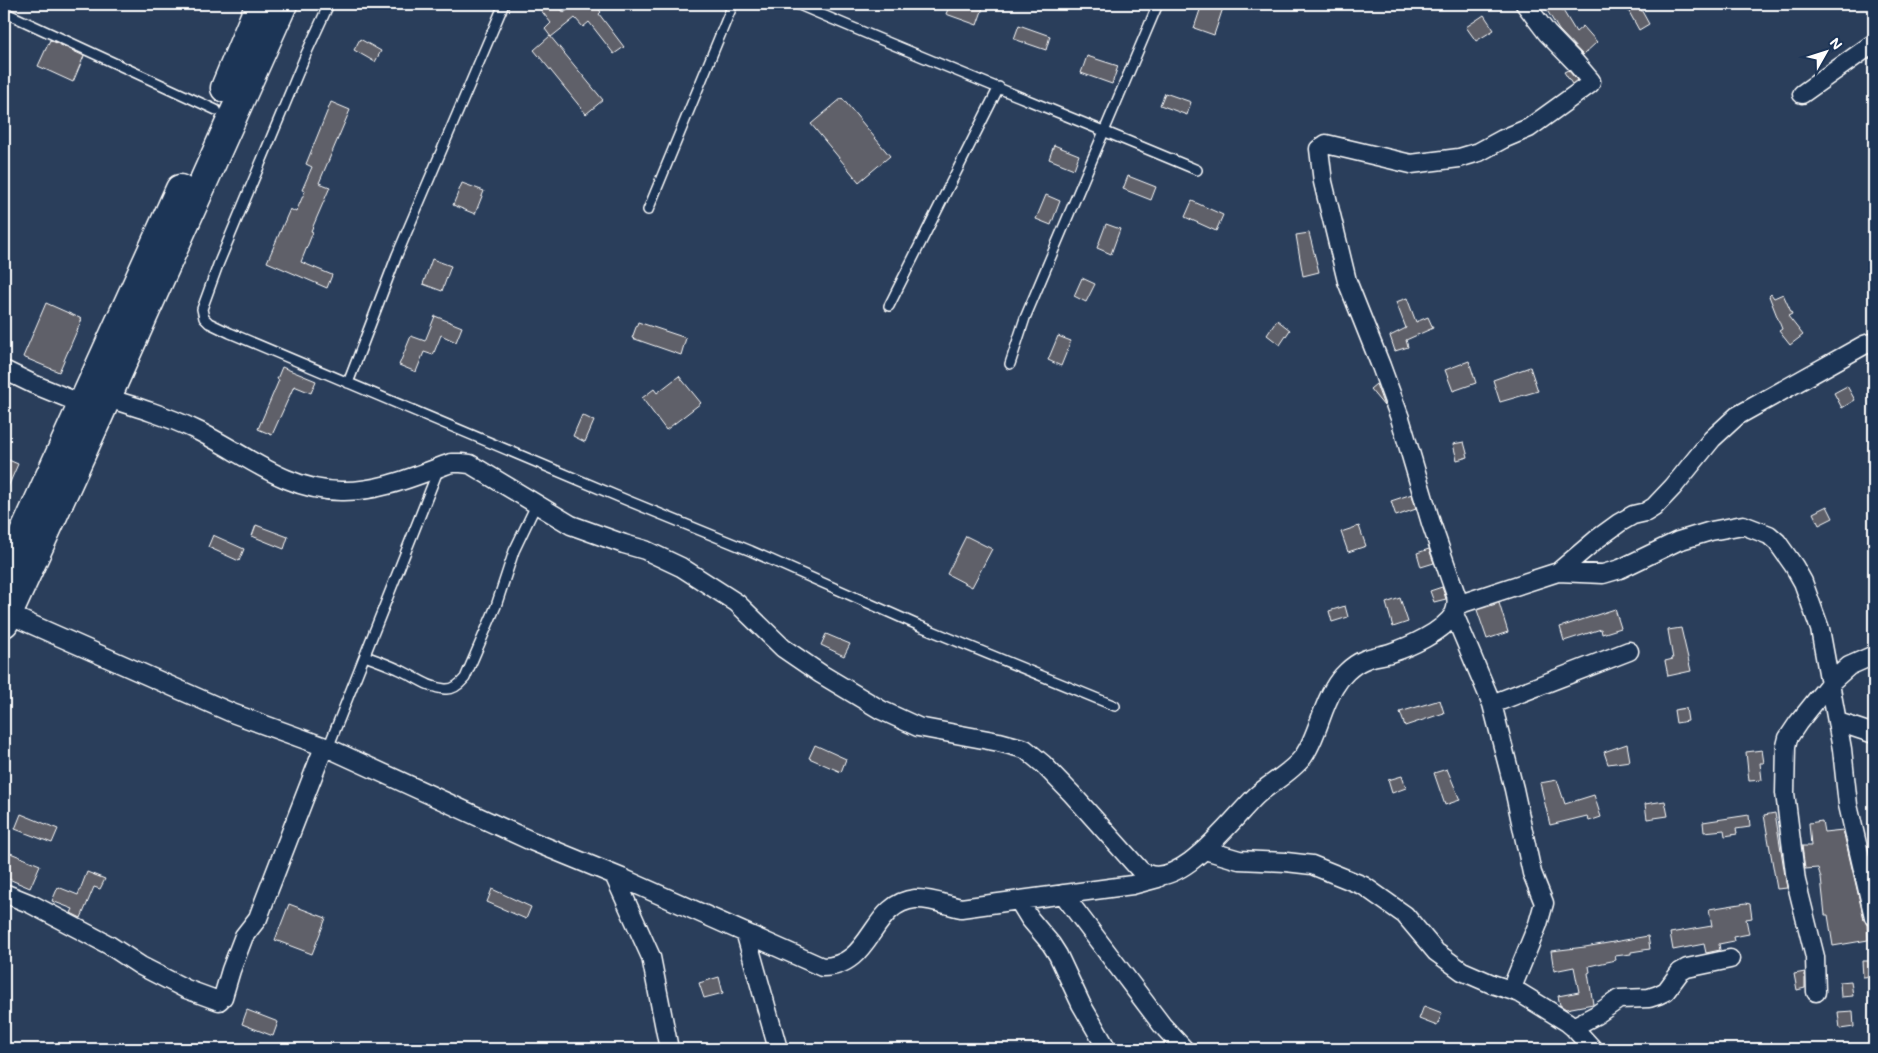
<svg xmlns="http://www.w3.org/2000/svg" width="1878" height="1053" font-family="Mali,sans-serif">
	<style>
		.building { fill: #5f6069; stroke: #fff }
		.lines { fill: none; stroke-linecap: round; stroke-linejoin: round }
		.lane-casing { stroke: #fff; stroke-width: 12 }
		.street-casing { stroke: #fff; stroke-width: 21 }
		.primary-casing { stroke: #fff; stroke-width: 31 }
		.lane { stroke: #1d3557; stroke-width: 9 }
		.street { stroke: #1d3557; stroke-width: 18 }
		.primary { stroke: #1d3557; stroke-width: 28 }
	</style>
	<rect width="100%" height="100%" fill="#2a3e5b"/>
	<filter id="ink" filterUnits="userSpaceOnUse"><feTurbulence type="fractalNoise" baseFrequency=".02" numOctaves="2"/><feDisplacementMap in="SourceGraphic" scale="10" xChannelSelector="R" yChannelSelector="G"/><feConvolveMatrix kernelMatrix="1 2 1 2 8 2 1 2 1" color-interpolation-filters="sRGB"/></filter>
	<g filter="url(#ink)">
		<path class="building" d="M536,4H557L564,13L574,4H594L601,12L599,14L624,47L614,54L589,22L583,27L575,18L551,37L545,29L551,23Z
			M950,4H970L983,8L977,25L946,14Z
			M1202,4H1210L1223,8L1214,35L1194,28Z
			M1543,4H1559L1576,32L1583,26L1597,42L1583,55L1559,30Z
			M1634,4H1638L1649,24L1639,30L1627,8Z
			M1484,15L1494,30L1476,41L1466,27Z
			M1019,25L1050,36L1046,50L1014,39Z
			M550,36L603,100L586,114L534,50Z
			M360,39L381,51L375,62L354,50Z
			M50,40L84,56L73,82L38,66Z
			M1087,56L1118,66L1112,84L1081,73Z
			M1568,70L1577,80L1572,84L1564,72Z
			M1165,93L1191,102L1187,115L1160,105Z
			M842,98L890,156L859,182L811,124Z
			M331,102L350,110L319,183L330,187L311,231L313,232L301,262L332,275L327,288L267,262L290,209L296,212L305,191L302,190L312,167L306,164Z
			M1054,145L1079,155L1074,169L1049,159Z
			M1128,176L1156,187L1151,200L1123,189Z
			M462,183L484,191L475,214L453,205Z
			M1046,195L1060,201L1051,225L1036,219Z
			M1192,201L1223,215L1216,231L1185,217Z
			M1106,224L1120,229L1111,254L1097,248Z
			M1309,233L1319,272L1303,276L1296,235Z
			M432,259L451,266L442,291L423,284Z
			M1082,278L1095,284L1086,302L1074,296Z
			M1771,294L1774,298L1783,294L1792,314L1788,316L1803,335L1790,345L1779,331L1782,329L1769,296Z
			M1407,298L1416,322L1428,317L1433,328L1406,340L1408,347L1395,351L1390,336L1406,328L1396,302Z
			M46,303L82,319L59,372L23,357Z
			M435,316L462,327L456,342L441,335L433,355L424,352L416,372L399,365L411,336L425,341Z
			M1277,320L1290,330L1280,345L1267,335Z
			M638,322L686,338L681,355L632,338Z
			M1058,336L1071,341L1061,366L1048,360Z
			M1469,361L1476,383L1453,391L1445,370Z
			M282,367L316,381L311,393L294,386L272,435L258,429L279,380L277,379Z
			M1530,367L1538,391L1500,402L1493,380Z
			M679,376L701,403L666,430L642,398L654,389L657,393Z
			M1376,384L1384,406L1370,389Z
			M1847,386L1855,400L1842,408L1834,393Z
			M582,415L594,421L585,442L573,436Z
			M1464,442L1468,457L1457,460L1453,444Z
			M4,458L18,464L4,496Z
			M1412,494L1416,509L1396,516L1391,501Z
			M1827,506L1833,518L1819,525L1813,513Z
			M256,525L288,537L284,549L252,536Z
			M1359,526L1366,546L1348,552L1341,532Z
			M213,535L244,549L239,561L208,547Z
			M966,536L992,549L972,587L947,574Z
			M1429,549L1434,563L1421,567L1417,553Z
			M1442,587L1446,599L1434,602L1430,591Z
			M1400,598L1408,622L1393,627L1386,603Z
			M1499,603L1508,632L1487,639L1477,610Z
			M1345,606L1348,617L1332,622L1329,611Z
			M1615,609L1621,628L1602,634L1601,629L1564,641L1560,627Z
			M1681,628L1691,671L1668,676L1665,661L1673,659L1668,630Z
			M826,634L850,644L844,656L821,645Z
			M1440,700L1444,713L1405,726L1400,712Z
			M1686,708L1688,721L1676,723L1674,710Z
			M1627,744L1630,761L1608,764L1604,752Z
			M815,745L846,759L841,772L809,758Z
			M1762,750L1764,763H1760L1762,780L1749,781L1746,752Z
			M1447,769L1460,800L1445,805L1434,773Z
			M1402,776L1406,788L1392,793L1388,780Z
			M1557,780L1565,804L1594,795L1601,817L1589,821L1587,816L1550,825L1540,783Z
			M1665,801L1668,816L1647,819L1645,804Z
			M1775,813L1787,888L1777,889L1764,815Z
			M21,814L58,829L52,843L15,829Z
			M1749,815L1750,827L1736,829L1737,834L1725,836L1724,830L1704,832L1703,822Z
			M1822,821L1824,832L1843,830L1864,919L1867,925L1868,940L1833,946L1828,915H1825L1821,878L1818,868L1805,869L1802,846H1811L1809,823Z
			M8,852L40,865L30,888L4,877V863Z
			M87,872L105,879L100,889L94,887L81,918L71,913L73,909L52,901L58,887L78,895Z
			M492,889L531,907L526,919L487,902Z
			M1746,903L1750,904L1752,918L1746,919L1749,934L1733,937L1734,941L1719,944L1720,950L1706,953L1704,944L1673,950L1670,933L1712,926L1709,909Z
			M289,904L326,918L312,954L275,940Z
			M1648,936L1650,949L1631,952V954L1615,956L1616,960L1589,966L1590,972L1588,973L1593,1004L1566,1009L1560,1005L1558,996L1579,992L1574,967L1554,971L1551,951L1585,947Z
			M1862,961H1873L1874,976L1863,977Z
			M1805,972V988L1797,990L1794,974Z
			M719,977L723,993L704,998L699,983Z
			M1851,981L1853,996L1841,997L1840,982Z
			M1424,1006L1442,1013L1437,1026L1419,1019Z
			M247,1010L278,1022L273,1036L242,1024Z
			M1853,1011L1854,1027L1840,1029L1838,1012Z"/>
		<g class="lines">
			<defs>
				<path id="lane" d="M329,4L306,54L218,265L202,309L204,318L209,323L230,333L631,502L751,551L920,626L1115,706
					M797,4C929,61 1064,114 1197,170
					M4,12L216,110
					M648,210L733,4
					M889,306L999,87
					M1010,364L1025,318L1158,4
					M348,383L397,255L504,4
					M365,656C376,660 387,664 398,669C413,675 428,688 445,689C453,690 460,684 465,678L496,606L514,551L536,505
					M328,748L439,468"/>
				<path id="street" d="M1802,94L1874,43
					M4,370L33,384L82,404
					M107,398C137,407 167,416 196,430C244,453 286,491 341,491C380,492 415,476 451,463H461L470,464L571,525L624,544L645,550L681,567L737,603L783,648L821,674L881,710L918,727L999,742L1025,749L1043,764L1072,794L1140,870C1175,898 1234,817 1256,796C1270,783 1291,773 1303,757C1317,738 1321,709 1334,688C1340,677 1352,665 1364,660C1372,656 1381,656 1390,653C1409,647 1443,632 1454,614C1457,608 1457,601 1456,595L1431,523L1400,418L1381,366L1347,281L1323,182L1319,149L1326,144L1411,164L1459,158L1479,152L1503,139L1529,128L1590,84L1591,81L1575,62L1547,33L1525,4
					M1558,572L1597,539L1619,523L1633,515L1646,512L1654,507L1673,487L1712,439L1737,416L1864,345L1870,343L1874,345
					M1457,605L1558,572L1603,574L1620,569L1678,541L1711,531L1743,525L1769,535L1777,542L1794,566L1803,582L1820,629L1842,749L1848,805L1874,917
					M8,614L232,713L328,748L529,840L622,878L822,967C873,967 870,903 915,899C930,898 947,905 961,908L1132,885L1158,878
					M1454,614L1492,704L1514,789L1532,873L1544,903L1538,924L1511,990
					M1492,704L1629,651
					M1838,722L1874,734
					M1205,850L1239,860L1286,862L1312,865L1364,886L1405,915L1436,952L1462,971L1492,984L1520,993L1567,1022L1573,1027L1593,1049
					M614,875L651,957L669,1049
					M4,893L31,904L109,945L141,966L186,989L219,1001L223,997L231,970L244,936L258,918L264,902L324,747
					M1063,894L1162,1025L1184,1049
					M1019,901L1030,919L1051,944L1058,955L1081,1004L1107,1049
					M746,935L778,1049
					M1816,992L1815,957L1796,881L1785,793L1786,746L1788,738L1798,723L1830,683L1849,666L1874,655
					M1573,1027L1596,1015L1619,999L1649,998L1658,995L1666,991L1680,972L1687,968L1730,959"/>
				<path id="primary" d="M225,88L260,4
					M6,573L180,189
					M4,623L99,415L283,4"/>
			</defs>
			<use href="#lane" class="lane-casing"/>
			<use href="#street" class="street-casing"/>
			<use href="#primary" class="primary-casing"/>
			<use href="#lane" class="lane"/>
			<use href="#street" class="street"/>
			<use href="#primary" class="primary"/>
		</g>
	</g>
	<rect width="1878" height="1053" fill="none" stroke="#1d3557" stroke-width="20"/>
	<rect x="10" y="10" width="1858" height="1033" fill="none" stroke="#fff" stroke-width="2" filter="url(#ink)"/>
	<g transform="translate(1826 52) rotate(51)" stroke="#1d3557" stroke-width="4" paint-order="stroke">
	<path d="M0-4L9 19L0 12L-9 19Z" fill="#ffffff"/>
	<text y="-8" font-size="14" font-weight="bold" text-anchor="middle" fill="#ffffff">N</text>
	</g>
</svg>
